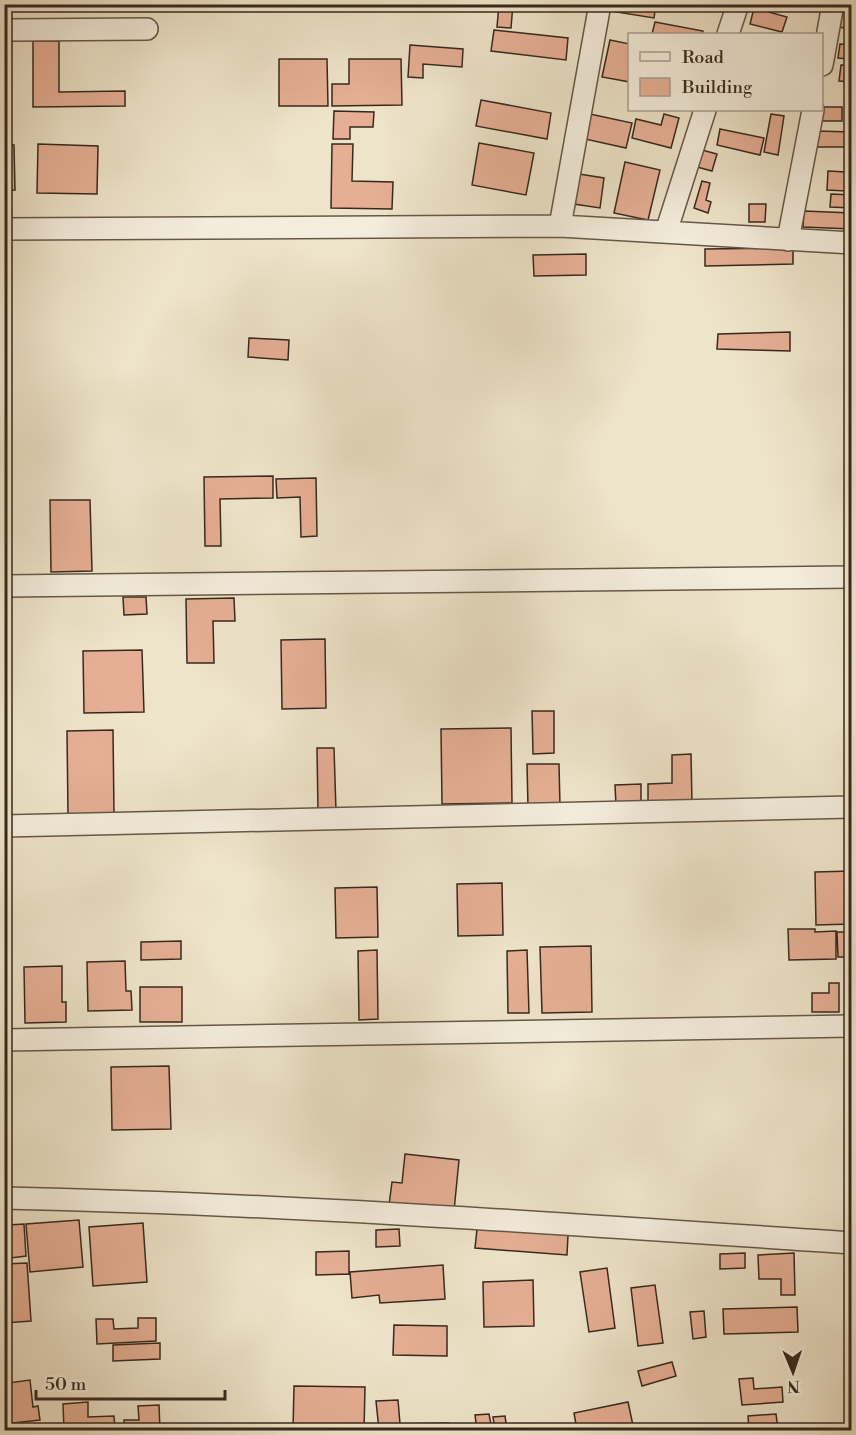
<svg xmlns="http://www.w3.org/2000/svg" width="856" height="1435" font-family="'Libre Bodoni',serif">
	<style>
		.building { fill: #e6af95; stroke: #37291d; stroke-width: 1.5 }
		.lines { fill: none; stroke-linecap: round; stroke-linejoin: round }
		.minor-casing { stroke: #655848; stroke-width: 24 }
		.minor { stroke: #f4eddd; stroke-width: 21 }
	</style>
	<rect width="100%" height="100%" fill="#eee4ca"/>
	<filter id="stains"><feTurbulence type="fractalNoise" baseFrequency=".00333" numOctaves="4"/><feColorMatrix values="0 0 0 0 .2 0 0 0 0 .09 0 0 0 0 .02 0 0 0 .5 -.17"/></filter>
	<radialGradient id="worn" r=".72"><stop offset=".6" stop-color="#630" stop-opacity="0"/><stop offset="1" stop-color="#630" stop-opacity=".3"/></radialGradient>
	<path class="building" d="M499,4H513L511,28L497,27Z
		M611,4H656L654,18L610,11Z
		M834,4H852V29L831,26Z
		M754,8L787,17L782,32L750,24Z
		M655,22L703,31L702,34H652Z
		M494,30L568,38L566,60L491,51Z
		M610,40L630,44V82L602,77Z
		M33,41H59V92L125,91V106L33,107Z
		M840,44L851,45L849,59L838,58Z
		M410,45L463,49L462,67L423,64V78L408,77Z
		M279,59H327L328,106H279Z
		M349,59H401L402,105L332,106V84H349Z
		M841,65L852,66V82L839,81Z
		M481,100L551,113L547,139L476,126Z
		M822,107H842V121H820Z
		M334,111L374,112L373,127H350V139H333Z
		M590,114L632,123L626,148L585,139Z
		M664,114L679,118L671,148L632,138L636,119L661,125Z
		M771,114L784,116L778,155L764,152Z
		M720,129L764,138L760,155L717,145Z
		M816,131L852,132V147H816Z
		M479,143L534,153L526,195L472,185Z
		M38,144L98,146L97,194L37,193Z
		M332,144H353L352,181L393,182L392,209L331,208Z
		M4,145H14L15,190L4,191Z
		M702,150L717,154L712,171L697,167Z
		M625,162L660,170L648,220L614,213Z
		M828,171L846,172V191L827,190Z
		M579,174L604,178L600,208L574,204Z
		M702,181L710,183L706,200L711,202L708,213L694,208Z
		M831,194L852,195V208L830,207Z
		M749,204H766L765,222H749Z
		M804,211L852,213V229L803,227Z
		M793,248V264L705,266V249Z
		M586,254V275L534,276L533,255Z
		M790,332V351L717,349L718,334Z
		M249,338L289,340L288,360L248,357Z
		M273,476V498L220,499L221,546H205L204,477Z
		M316,478L317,536L301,537L300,497L277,498L276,479Z
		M50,500H90L92,571L51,572Z
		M123,597H146L147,614L124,615Z
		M234,598L235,621H213L214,663H187L186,599Z
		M325,639L326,708L282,709L281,640Z
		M142,650L144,712L84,713L83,651Z
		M532,711H554V753L533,754Z
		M511,728L512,803L442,804L441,729Z
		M113,730L114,814L68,815L67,731Z
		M317,748H334L336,811L318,812Z
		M691,754L692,804L648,805V784L672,783V755Z
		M527,764H559L560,806L528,807Z
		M641,784V804L616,805L615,785Z
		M852,871V924L816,925L815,872Z
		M502,883L503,935L458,936L457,884Z
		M377,887L378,937L336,938L335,888Z
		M788,929H815V932L836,931V959L789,960Z
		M837,932H852V957H838Z
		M181,941V959L141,960V942Z
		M591,946L592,1012L542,1013L540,947Z
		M377,950L378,1019L359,1020L358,951Z
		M527,950L529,1013H508L507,951Z
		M125,961L126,991H131L132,1010L88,1011L87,962Z
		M62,966V1002H66V1022L25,1023L24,967Z
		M829,983H839V1012H812V993H829Z
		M140,987H182V1022H140Z
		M169,1066L171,1129L112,1130L111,1067Z
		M405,1154L459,1160L454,1211L389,1205L392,1182L402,1183Z
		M79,1220L83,1267L30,1272L26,1224Z
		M143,1223L147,1282L93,1286L89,1227Z
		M24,1224L26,1256L11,1258L8,1225Z
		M399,1229L400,1246L376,1247V1230Z
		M477,1229L568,1235L567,1255L475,1248Z
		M349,1251V1274L316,1275V1252Z
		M745,1253V1268L720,1269V1254Z
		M794,1253L795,1295H781V1279H759L758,1255Z
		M27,1263L31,1321L4,1323V1264Z
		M443,1265L445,1299L380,1303L379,1295L352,1298L350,1272Z
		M607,1268L615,1328L589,1332L580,1272Z
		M533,1280L534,1326L484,1327L483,1282Z
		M655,1285L663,1343L638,1346L631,1288Z
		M797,1307L798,1332L724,1334L723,1309Z
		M704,1311L706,1337L693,1339L690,1312Z
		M138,1318H156V1341L97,1344L96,1319H113L114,1329L138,1328Z
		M394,1325L447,1326V1356L393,1355Z
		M160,1343V1359L113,1361V1345Z
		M672,1362L676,1376L642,1386L638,1371Z
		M6,1371L8,1383L30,1380L33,1407L38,1406L40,1420L4,1424V1372Z
		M753,1378L754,1389L782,1387L783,1402L742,1405L739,1379Z
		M294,1386L365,1387L364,1430H293Z
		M398,1400L400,1424L449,1423L451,1430H379L376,1401Z
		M88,1402V1417L114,1416L115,1430H64L63,1404Z
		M628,1402L634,1430H615V1428L601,1430H577L574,1413Z
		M159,1405L160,1430H125L124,1420H139L138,1406Z
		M489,1414L492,1430H474H477L475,1415Z
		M776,1414L778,1429L749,1430L748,1416Z
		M505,1416L507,1430H495L493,1417Z"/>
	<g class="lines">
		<defs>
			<path id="minor" d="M4,27L10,30L147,29
				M728,34L738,4
				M822,65L833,4
				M560,226L600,4
				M4,229L560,226L852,243
				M666,232L705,110
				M788,240L813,110
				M4,586L852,577
				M4,826L852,807
				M4,1040L852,1026
				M4,1198C287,1204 569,1224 852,1243"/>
		</defs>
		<use href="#minor" class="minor-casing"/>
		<use href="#minor" class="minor"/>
	</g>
	<rect width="856" height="1435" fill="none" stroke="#eee4ca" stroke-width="24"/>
	<rect x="6" y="6" width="844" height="1423" fill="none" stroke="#37291d" stroke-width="3"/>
	<rect x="12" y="12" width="832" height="1411" fill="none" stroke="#37291d" stroke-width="1.5"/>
	<rect x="628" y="33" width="195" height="78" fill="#f4eddd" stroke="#a89f90" stroke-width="1.5"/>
	<rect x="640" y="52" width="30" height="9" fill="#f4eddd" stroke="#a89f90" stroke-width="1.5"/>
	<text x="682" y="63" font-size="18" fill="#37291d">Road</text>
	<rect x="640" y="78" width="30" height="18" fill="#e6af95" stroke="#a89f90" stroke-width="1.5"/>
	<text x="682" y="93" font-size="18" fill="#37291d">Building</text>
	<g transform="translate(793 1372) rotate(178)" stroke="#f4eddd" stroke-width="4.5" paint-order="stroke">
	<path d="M0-4.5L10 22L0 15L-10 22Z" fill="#37291d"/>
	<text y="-9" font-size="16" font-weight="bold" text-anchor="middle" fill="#37291d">N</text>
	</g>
	<path d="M36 1390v9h189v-9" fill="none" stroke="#37291d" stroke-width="3"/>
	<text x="45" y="1390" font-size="18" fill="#37291d" stroke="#f4eddd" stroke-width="4.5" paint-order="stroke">50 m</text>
	<rect width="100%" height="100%" filter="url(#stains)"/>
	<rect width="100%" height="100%" fill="url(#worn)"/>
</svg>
